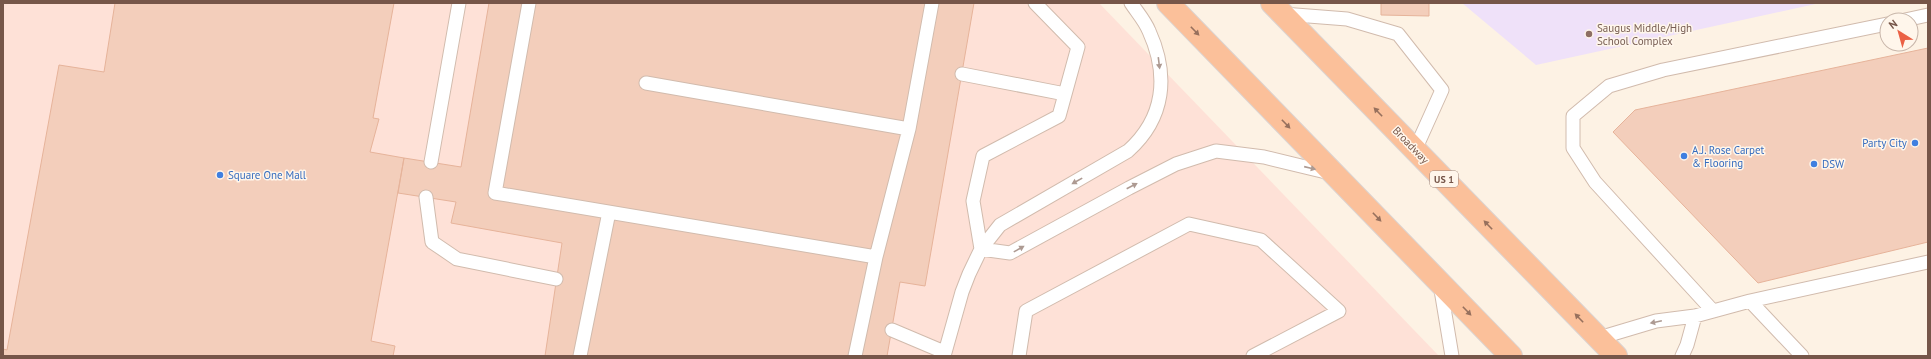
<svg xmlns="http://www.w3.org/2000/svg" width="1931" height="359" font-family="'PT Sans',sans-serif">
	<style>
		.commercial { fill: #fee1d7 }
		.education { fill: #efe1f9 }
		.building { fill: #f3cebb; stroke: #e6b39a }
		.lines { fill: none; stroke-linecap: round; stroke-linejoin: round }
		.service-casing { stroke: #d1bbad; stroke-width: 15 }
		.trunk-casing { stroke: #dbd3d0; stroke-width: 24 }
		.service { stroke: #fff; stroke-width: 13 }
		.trunk { stroke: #fbc09a; stroke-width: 22 }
		.oneway { fill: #97705d }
		.oneway2 { fill: #ad9a92 }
		.education-dot { fill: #8d6e63; stroke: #fff6eb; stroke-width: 1.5 }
		.shop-dot { fill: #3f7fe0; stroke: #fff6eb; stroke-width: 1.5 }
		.labels { text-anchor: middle; stroke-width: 3; stroke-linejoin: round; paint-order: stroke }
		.shield { fill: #fff6eb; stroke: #9f867a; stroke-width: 1 }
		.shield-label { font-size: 10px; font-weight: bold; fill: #765649 }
		.education-label { font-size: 11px; fill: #785e54; stroke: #fff6eb; text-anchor: start }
		.shop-label { font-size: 11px; fill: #366cbe; stroke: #fff6eb; text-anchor: start }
		.street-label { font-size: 11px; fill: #765649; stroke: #fff6eb }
	</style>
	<rect width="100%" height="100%" fill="#fdf2e4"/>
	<path class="commercial" d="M3,3H1099L1439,356H3Z"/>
	<path class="education" d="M1462,3H1820L1536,65Z"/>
	<path class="building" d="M115,3H394L373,118L379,119L370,152L404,158L371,341L395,346L393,356H3V349L7,350L59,65L104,72Z
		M489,3H974L925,286L900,282L887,356H545L562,243L451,223L456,202L398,193L404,158L461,167Z
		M1381,3H1429V16L1381,15Z
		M1928,48V242L1758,283L1613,132L1635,110Z"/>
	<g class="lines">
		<defs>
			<path id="service" d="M529,3L495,193L876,257L909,129L932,3
				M1283,14L1347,19L1398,34L1442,90L1415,150
				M1905,20L1928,15
				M962,74L1065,94
				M646,83L909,129
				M431,162L459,3
				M426,197L432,242L457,259L556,279
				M981,249L1010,253L1129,188L1176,164L1216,151L1264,157L1330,173
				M981,249L973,201L983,156L1059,116L1078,47L1035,3
				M1440,284L1452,356
				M1713,311L1595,182L1573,148V116L1609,86L1663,70L1887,24
				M892,330L944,352
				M1599,338L1656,321L1695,316L1750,301
				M580,356L609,212
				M855,356L876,257
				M944,356L962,292L969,274L981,249L1000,225L1128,151C1165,118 1169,75 1149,31C1145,21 1137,12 1131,3
				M1019,356L1026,311L1189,224L1261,240L1339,311L1253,356
				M1682,356L1687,345L1695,316
				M1802,356L1750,301L1928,262"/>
			<path id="trunk" d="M1168,3L1511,356
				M1272,3L1616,356"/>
		</defs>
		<use href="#service" class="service-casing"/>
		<use href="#trunk" class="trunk-casing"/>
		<use href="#service" class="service"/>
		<use href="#trunk" class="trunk"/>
	</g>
	<defs><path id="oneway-solid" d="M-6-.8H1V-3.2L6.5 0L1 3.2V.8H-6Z"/></defs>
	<g class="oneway">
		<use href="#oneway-solid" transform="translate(1195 31) rotate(46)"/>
		<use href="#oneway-solid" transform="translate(1378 112) rotate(-134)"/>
		<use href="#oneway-solid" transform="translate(1286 124) rotate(46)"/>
		<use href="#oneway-solid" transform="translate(1377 217) rotate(46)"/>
		<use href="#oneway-solid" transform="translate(1488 225) rotate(-134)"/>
		<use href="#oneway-solid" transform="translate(1467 311) rotate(46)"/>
		<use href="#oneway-solid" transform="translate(1579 318) rotate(-134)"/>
	</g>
	<g class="oneway2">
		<use href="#oneway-solid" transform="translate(1159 63) rotate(83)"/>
		<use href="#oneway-solid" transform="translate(1310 168) rotate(13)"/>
		<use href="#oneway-solid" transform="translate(1077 181) rotate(151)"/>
		<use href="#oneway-solid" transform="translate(1132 186) rotate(-27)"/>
		<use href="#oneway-solid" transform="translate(1019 249) rotate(-29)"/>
		<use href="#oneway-solid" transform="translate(1656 322) rotate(168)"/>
	</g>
	<circle class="education-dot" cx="1589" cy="34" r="4"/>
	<g class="shop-dot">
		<circle cx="1915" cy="143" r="4"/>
		<circle cx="1684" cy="156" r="4"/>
		<circle cx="1814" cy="164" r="4"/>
		<circle cx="220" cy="175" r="4"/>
	</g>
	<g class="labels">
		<rect class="shield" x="1430" y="171" width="28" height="16" rx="3"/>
		<g class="shield-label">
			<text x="1444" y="183">US 1</text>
		</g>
		<g class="education-label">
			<text x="1597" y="32">Saugus Middle/High<tspan x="1597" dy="13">School Complex</tspan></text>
		</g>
		<g class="shop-label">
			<text x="1907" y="147" text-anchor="end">Party City</text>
			<text x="1692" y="154">A.J. Rose Carpet<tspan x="1692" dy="13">&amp; Flooring</tspan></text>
			<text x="1822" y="168">DSW</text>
			<text x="228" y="179">Square One Mall</text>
		</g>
		<g class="street-label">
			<text transform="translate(1411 145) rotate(46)" y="4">Broadway</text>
		</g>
	</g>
	<rect width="1931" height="359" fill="none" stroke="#765649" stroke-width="8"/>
	<g transform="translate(1899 32) rotate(323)"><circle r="19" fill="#fff6eb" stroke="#c8b6aa"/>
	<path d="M0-3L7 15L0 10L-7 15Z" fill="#eb6145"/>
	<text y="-6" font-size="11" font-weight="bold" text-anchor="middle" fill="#765649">N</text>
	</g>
</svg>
